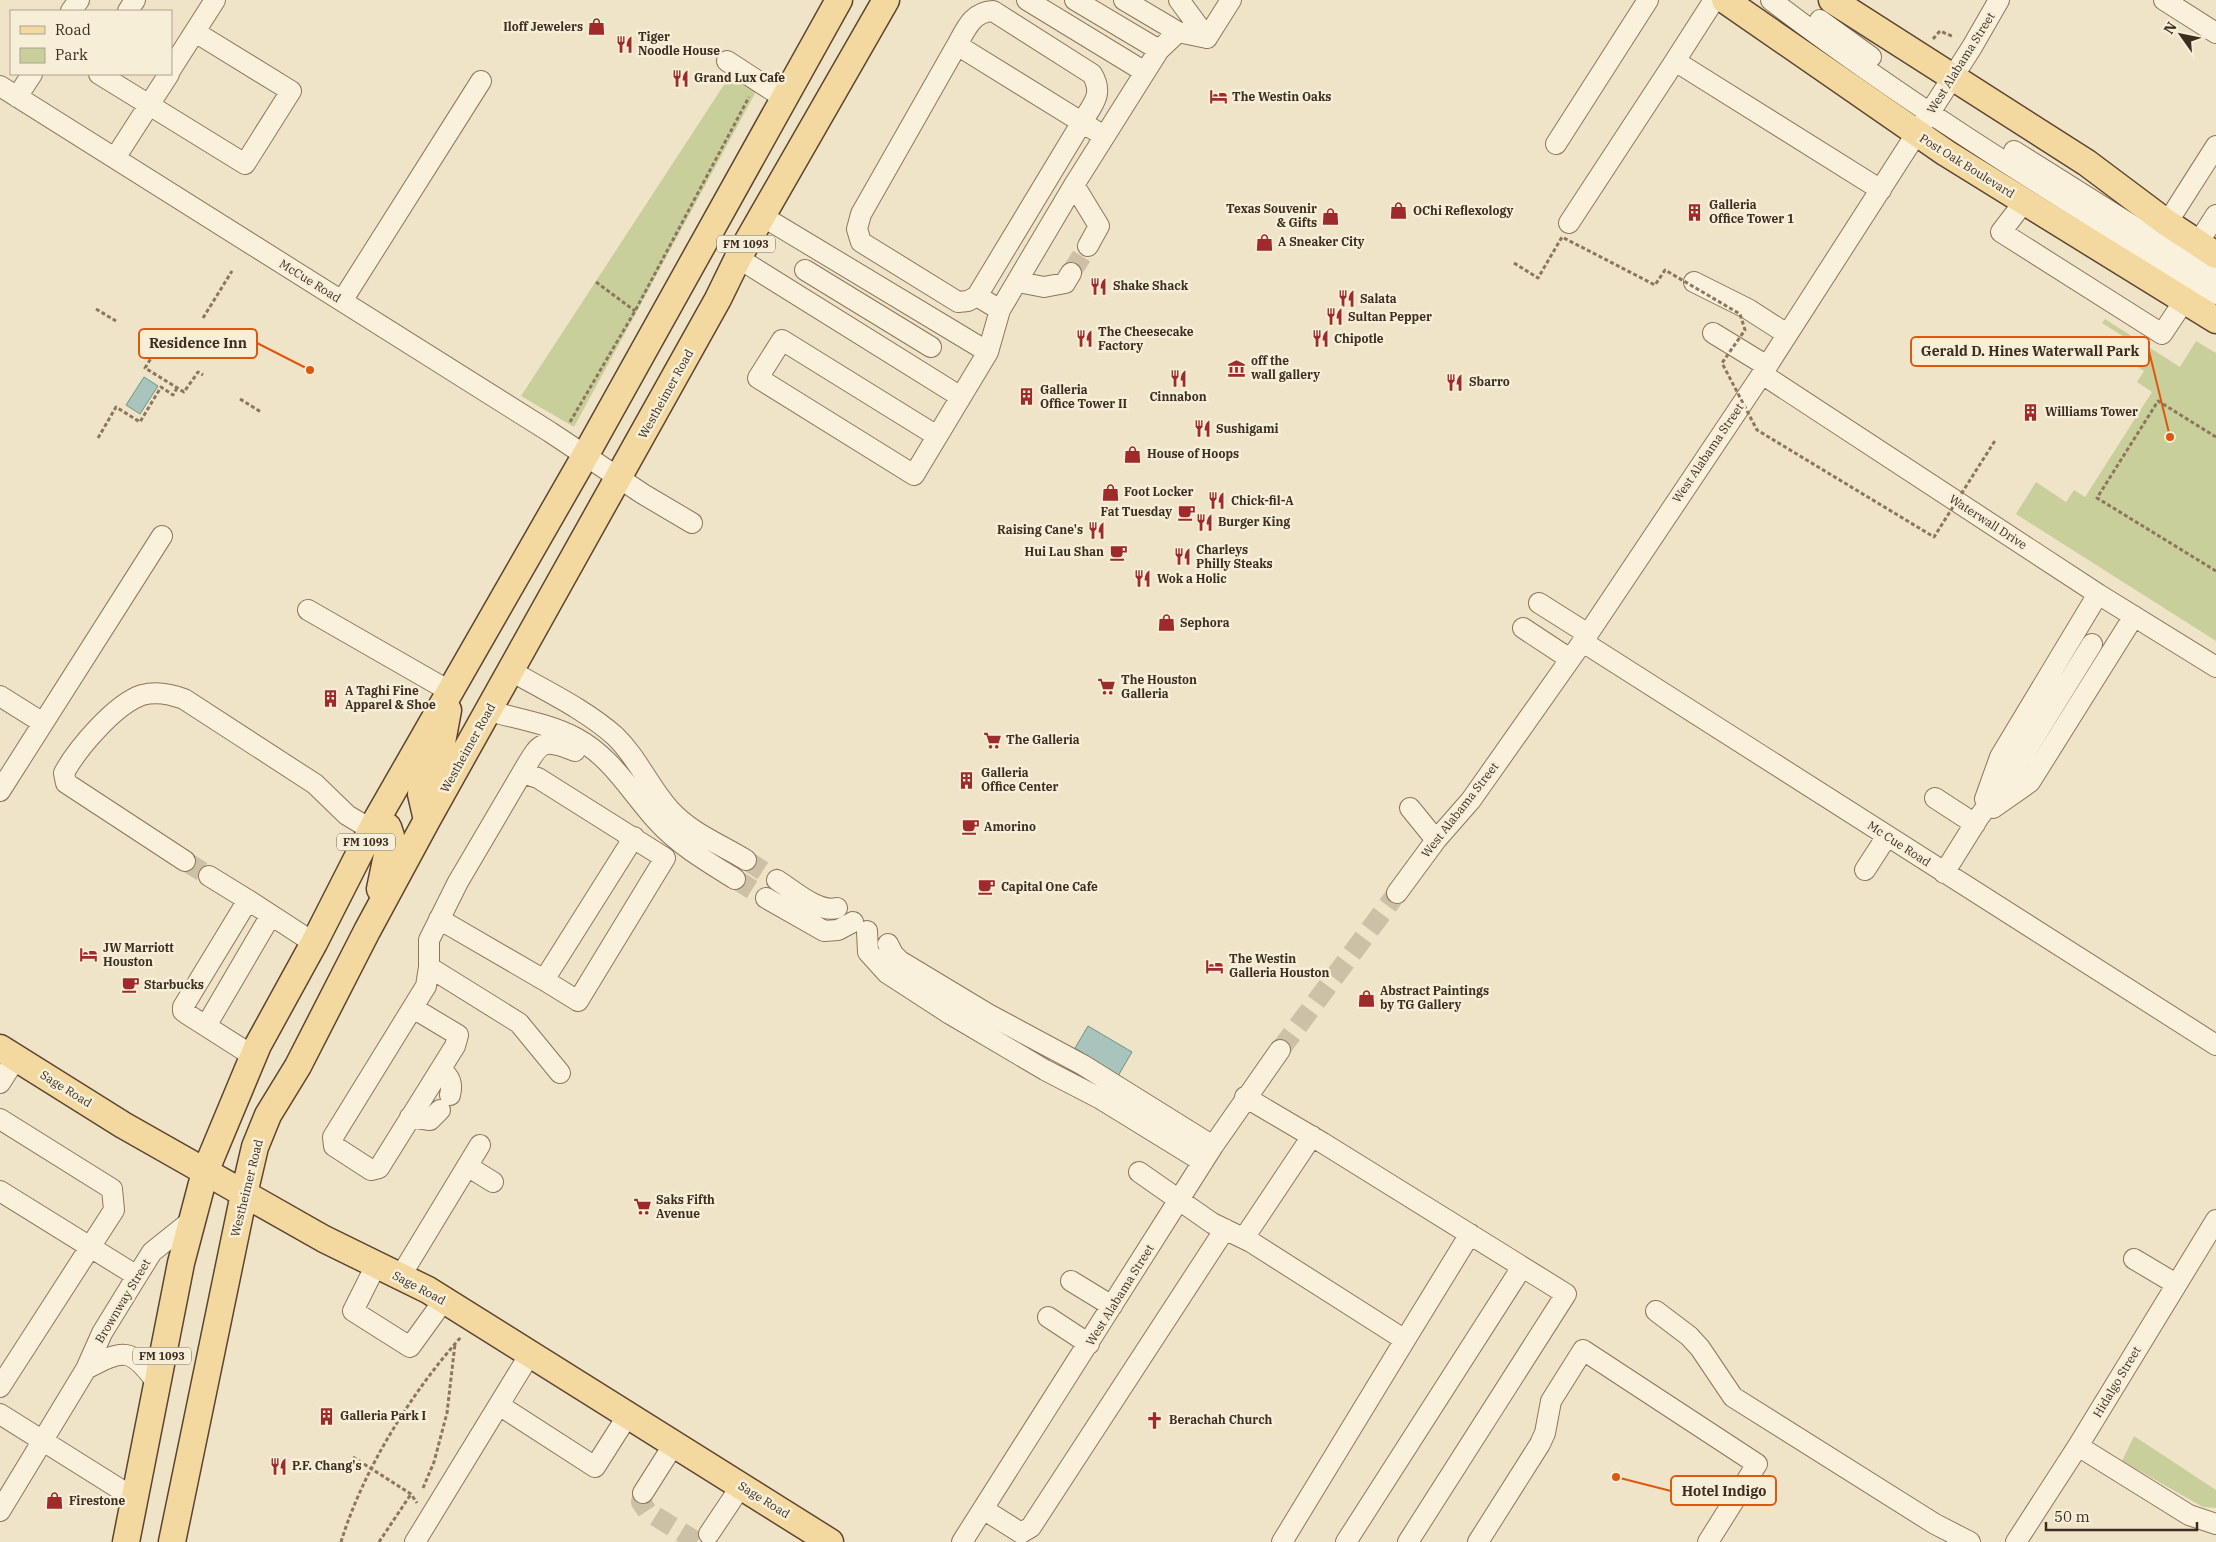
<svg xmlns="http://www.w3.org/2000/svg" width="2216" height="1542" font-family="'IBM Plex Serif',serif">
	<style>
		.green { fill: #c9cf9b }
		.water { fill: #a9c4bc; stroke: #6f938a }
		.lines { fill: none; stroke-linecap: round; stroke-linejoin: round }
		.minor-tunnel { stroke: #ccc0a6; stroke-width: 20; stroke-dasharray: 20 10; stroke-linecap: butt }
		.minor-casing { stroke: #8d765c; stroke-width: 22 }
		.major-casing { stroke: #5b4430; stroke-width: 29 }
		.path { stroke: #8d765c; stroke-width: 3; stroke-dasharray: 4 2.5; stroke-linecap: butt }
		.minor { stroke: #faf1dc; stroke-width: 20 }
		.major { stroke: #f3d9a0; stroke-width: 26 }
		.path-bridge { stroke: #8d765c; stroke-width: 3; stroke-dasharray: 4 2.5; stroke-linecap: butt }
		.labels { text-anchor: middle; stroke-width: 5; stroke-linejoin: round; paint-order: stroke }
		.shield { fill: #f7eed8; stroke: #756857; stroke-width: 1 }
		.shield-label { font-size: 11px; font-weight: bold; fill: #3d2e20 }
		.poi-label { font-size: 12px; font-weight: bold; fill: #3d2e20; stroke: #f7eed8; text-anchor: start }
		.street-label { font-size: 12px; fill: #3d2e20; stroke: #f7eed8 }
		.leader { fill: none; stroke: #df570d; stroke-width: 2 }
		.callout-dot { fill: #df570d; stroke: #f7eed8; stroke-width: 2 }
		.callout { fill: #f7eed8; stroke: #df570d; stroke-width: 2 }
		.callout-label { font-size: 14px; text-anchor: middle; font-weight: bold; fill: #3d2e20 }
	</style>
	<rect width="100%" height="100%" fill="#f0e4c8"/>
	<path class="green" d="M731,74L757,90L574,427L521,396Z
		M2105,319L2180,367L2196,341L2216,353V641L2016,514L2036,482L2066,502L2074,490L2085,497L2152,392L2137,382L2144,371L2116,354L2126,338L2102,323Z
		M2134,1436L2216,1490V1508L2203,1507L2122,1461Z"/>
	<path class="water" d="M144,377L158,386L140,414L126,405Z
		M1088,1026L1132,1052L1118,1076L1075,1048Z"/>
	<g class="lines">
		<path class="minor-tunnel" d="M1071,273L1088,246
			M746,860L777,880
			M185,861L209,876
			M735,879L766,898
			M1280,1050L1397,893
			M643,1493L641,1502L647,1511L697,1542"/>
		<defs>
			<path id="minor" d="M1027,0L1145,72
				M1075,0L1159,50
				M1124,0L1178,32L1207,38L1231,0
				M1179,0L1207,38
				M1714,0L1675,61L1881,190
				M1771,0C1912,108 2065,200 2216,294
				M2164,0L2216,33
				M71,11L79,0
				M128,11L135,0
				M1820,20L1871,57
				M957,45C966,29 972,12 993,11L1092,74C1104,94 1093,104 1082,122L977,296
				M727,61L784,98
				M171,69L215,0
				M99,74L245,164L291,91L195,32
				M0,86L550,432L643,494L692,523
				M17,97L32,74
				M1556,144L1648,0
				M2014,151L2216,278
				M115,158L169,74
				M1074,185L1099,226L1088,246
				M2024,202L2001,232L2162,334L2184,301
				M762,216L988,352
				M1569,223L1675,61
				M2167,223L2216,146
				M2198,243L2216,215
				M738,258L961,397
				M805,270L931,347
				M1018,282L1044,287L1065,283L1071,273
				M1694,282L1748,309L1787,334
				M342,301L481,81
				M1000,310L977,296L968,301L958,302L861,242L857,229L861,214L957,45L1104,136
				M1713,333L1767,366
				M1762,374L2098,594L2216,667
				M937,436L782,340L758,378L914,475L988,352L1000,310L1074,185L1159,50L1178,32
				M1539,603L1588,634
				M308,610L451,692
				M1523,628L1570,659
				M1583,642L2216,1045
				M511,671C546,691 586,710 615,736C638,758 649,787 670,810C691,833 720,844 746,860
				M0,696L43,723
				M489,711C518,719 550,724 576,738C613,758 631,793 658,822C680,846 708,862 735,879
				M522,773C540,743 540,737 575,751
				M0,791L162,536
				M1935,798L1975,824
				M1985,799L2000,757L2098,594
				M1410,808L1436,840
				M1993,808L2030,782L2134,616
				M185,861L66,783L64,773C77,749 115,704 142,695C156,691 171,694 184,699L315,784L347,815L372,830
				M1865,870L1887,836
				M1944,873L1979,817L2014,770L2092,644
				M209,876L248,900
				M777,880C793,890 818,913 837,908
				M1397,893L1436,840L1471,800L1588,634L1762,374L1972,47L1999,0
				M766,898L824,931L838,930L853,922
				M439,919L544,980L634,837
				M867,931L868,952L887,973L950,1014L1045,1070L1099,1098L1203,1162
				M888,944L893,954L900,961L988,1014L1083,1065L1213,1146
				M429,967L519,1023L560,1073
				M413,1008L458,1035L455,1046L379,1168L371,1170L334,1146L333,1137L426,986L429,967V940L458,882L522,773L538,778L665,858L578,1001L544,980
				M206,1026L271,915
				M253,1056L187,1014L183,1011V1007L248,900L314,943
				M441,1070C450,1077 453,1083 450,1095
				M0,1083L16,1058
				M1245,1097L1323,1143L1566,1294L1408,1542
				M410,1117L430,1120L440,1110
				M0,1119L112,1189L114,1210L0,1387
				M467,1166L493,1182
				M1139,1172L1212,1223L1251,1242L1405,1340L1470,1234
				M0,1191L137,1276
				M1244,1238L1312,1136
				M2134,1259L2176,1284
				M376,1265L353,1311L410,1347L444,1300
				M400,1277L480,1145
				M1071,1281L1112,1306
				M1656,1311L1689,1336L1700,1348L1733,1397L1935,1524L1970,1542
				M1048,1317L1089,1344
				M86,1369C124,1349 131,1347 157,1383
				M499,1405L595,1467L628,1415
				M0,1414L134,1498
				M2078,1446L2189,1515L2216,1524
				M643,1493L674,1444
				M983,1509L1021,1533L1031,1527L1225,1229
				M0,1511L86,1369L102,1333L137,1276L152,1252L192,1220
				M709,1534L741,1486
				M415,1542L530,1354
				M962,1542L1213,1146L1280,1050
				M1282,1542L1405,1340
				M1346,1542L1522,1267
				M1478,1542L1540,1444L1545,1433L1551,1401L1583,1350L1757,1464L1708,1542
				M2016,1542L2078,1446L2216,1220"/>
			<path id="major" d="M1725,0L1946,153L2216,320
				M1832,0L2087,163L2167,223L2216,255
				M377,819L388,827L391,836L380,889
				M427,820L421,794L438,764L448,710
				M0,1048L123,1125L324,1239L428,1290L830,1542
				M126,1542L181,1263L205,1172L258,1045L314,943L377,819L585,456L839,0
				M172,1542L244,1194L255,1147L268,1115L298,1066L367,931L427,820L718,299L738,258L886,0"/>
		</defs>
		<use href="#minor" class="minor-casing"/>
		<use href="#major" class="major-casing"/>
		<path class="path" d="M1933,39L1940,31L1954,37
			M596,282L635,311
			M96,309L116,321
			M203,318L232,271
			M154,344L158,347L145,368L184,392L198,372L203,375
			M240,399L261,412
			M570,422L635,311L749,97
			M2216,437L2158,401L2097,498L2216,571
			M98,438L116,407L140,422L161,387L173,395L177,388
			M353,1457L411,1494L417,1503
			M423,1488L434,1462L447,1413L455,1344
			M341,1542C363,1470 411,1393 461,1337
			M379,1542L411,1494"/>
		<use href="#minor" class="minor"/>
		<use href="#major" class="major"/>
		<path class="path-bridge" d="M1514,263L1538,278L1562,237L1655,285L1665,270L1740,314L1745,330L1722,363L1757,430L1934,537L1996,439"/>
	</g>
	<defs>
		<symbol id="shop-bare" viewBox="-9 -9 18 18"><path d="M-5-2.5h2.3a2.7 3.5 0 0 1 5.4 0H5L5.5 6h-11ZM-1.5-2.5h3a1.5 2.3 0 0 0-3 0Z" fill="#9e2a2b" stroke="#f7eed8" stroke-width="2.5" paint-order="stroke"/></symbol>
		<symbol id="restaurant-bare" viewBox="-9 -9 18 18"><path d="M-5-6h1v4h1v-4h1v4h1v-4h1v5L-1.5 .5V6h-2V.5L-5-1ZM5-6V6H3V1.5H1.5Q1.5-4 5-6Z" fill="#9e2a2b" stroke="#f7eed8" stroke-width="2.5" paint-order="stroke"/></symbol>
		<symbol id="hotel-bare" viewBox="-9 -9 18 18"><path d="M-6-4.5h1.5V1H6V5H4.5V3h-9V5H-6ZM-4 0a1.8 1.8 0 1 1 3.6 0ZM.5 0V-2.5h3Q6-2.5 6 0Z" fill="#9e2a2b" stroke="#f7eed8" stroke-width="2.5" paint-order="stroke"/></symbol>
		<symbol id="building-bare" viewBox="-9 -9 18 18"><path d="M-4-6H4V6H1V3H-1V6H-4ZM-2.5-4.3h1.7v1.8h-1.7ZM.8-4.3h1.7v1.8H.8ZM-2.5-1h1.7V.8h-1.7ZM.8-1h1.7V.8H.8Z" fill="#9e2a2b" stroke="#f7eed8" stroke-width="2.5" paint-order="stroke"/></symbol>
		<symbol id="museum-bare" viewBox="-9 -9 18 18"><path d="M0-6L6-3V-2H-6V-3ZM-5-1h2V3h-2ZM-1-1h2V3h-2ZM3-1h2V3H3ZM-6 4H6V6H-6Z" fill="#9e2a2b" stroke="#f7eed8" stroke-width="2.5" paint-order="stroke"/></symbol>
		<symbol id="cafe-bare" viewBox="-9 -9 18 18"><path d="M-5.5-4.5H6V0H3Q3 3.5 0 3.5H-2.5Q-5.5 3.5-5.5 0ZM3-3.2v2h1.7v-2ZM-6 4.5H4V6H-6Z" fill="#9e2a2b" stroke="#f7eed8" stroke-width="2.5" paint-order="stroke"/></symbol>
		<symbol id="supermarket-bare" viewBox="-9 -9 18 18"><path d="M-6-5.5h2.5l.6 2H6L4.5 2H-2.5L-4.4-4H-6ZM-1.5 3.2a1.3 1.3 0 1 0 .1 0ZM3 3.2a1.3 1.3 0 1 0 .1 0Z" fill="#9e2a2b" stroke="#f7eed8" stroke-width="2.5" paint-order="stroke"/></symbol>
		<symbol id="church-bare" viewBox="-9 -9 18 18"><path d="M-1.2-6h2.4v3.5h3.3v2.4h-3.3V6h-2.4V-.1h-3.3v-2.4h3.3Z" fill="#9e2a2b" stroke="#f7eed8" stroke-width="2.5" paint-order="stroke"/></symbol>
	</defs>
	<g fill-rule="evenodd">
		<use href="#shop-bare" x="584" y="14" width="25" height="25"/>
		<use href="#restaurant-bare" x="612" y="32" width="25" height="25"/>
		<use href="#restaurant-bare" x="668" y="66" width="25" height="25"/>
		<use href="#hotel-bare" x="1206" y="84" width="25" height="25"/>
		<use href="#shop-bare" x="1386" y="198" width="25" height="25"/>
		<use href="#building-bare" x="1682" y="200" width="25" height="25"/>
		<use href="#shop-bare" x="1318" y="204" width="25" height="25"/>
		<use href="#shop-bare" x="1252" y="230" width="25" height="25"/>
		<use href="#restaurant-bare" x="1086" y="274" width="25" height="25"/>
		<use href="#restaurant-bare" x="1334" y="286" width="25" height="25"/>
		<use href="#restaurant-bare" x="1322" y="304" width="25" height="25"/>
		<use href="#restaurant-bare" x="1072" y="326" width="25" height="25"/>
		<use href="#restaurant-bare" x="1308" y="326" width="25" height="25"/>
		<use href="#museum-bare" x="1224" y="356" width="25" height="25"/>
		<use href="#restaurant-bare" x="1166" y="366" width="25" height="25"/>
		<use href="#restaurant-bare" x="1442" y="370" width="25" height="25"/>
		<use href="#building-bare" x="1014" y="384" width="25" height="25"/>
		<use href="#building-bare" x="2018" y="400" width="25" height="25"/>
		<use href="#restaurant-bare" x="1190" y="416" width="25" height="25"/>
		<use href="#shop-bare" x="1120" y="442" width="25" height="25"/>
		<use href="#shop-bare" x="1098" y="480" width="25" height="25"/>
		<use href="#restaurant-bare" x="1204" y="488" width="25" height="25"/>
		<use href="#cafe-bare" x="1174" y="500" width="25" height="25"/>
		<use href="#restaurant-bare" x="1192" y="510" width="25" height="25"/>
		<use href="#restaurant-bare" x="1084" y="518" width="25" height="25"/>
		<use href="#cafe-bare" x="1106" y="540" width="25" height="25"/>
		<use href="#restaurant-bare" x="1170" y="544" width="25" height="25"/>
		<use href="#restaurant-bare" x="1130" y="566" width="25" height="25"/>
		<use href="#shop-bare" x="1154" y="610" width="25" height="25"/>
		<use href="#supermarket-bare" x="1094" y="674" width="25" height="25"/>
		<use href="#building-bare" x="318" y="686" width="25" height="25"/>
		<use href="#supermarket-bare" x="980" y="728" width="25" height="25"/>
		<use href="#building-bare" x="954" y="768" width="25" height="25"/>
		<use href="#cafe-bare" x="958" y="814" width="25" height="25"/>
		<use href="#cafe-bare" x="974" y="874" width="25" height="25"/>
		<use href="#hotel-bare" x="76" y="942" width="25" height="25"/>
		<use href="#hotel-bare" x="1202" y="954" width="25" height="25"/>
		<use href="#cafe-bare" x="118" y="972" width="25" height="25"/>
		<use href="#shop-bare" x="1354" y="986" width="25" height="25"/>
		<use href="#supermarket-bare" x="630" y="1194" width="25" height="25"/>
		<use href="#building-bare" x="314" y="1404" width="25" height="25"/>
		<use href="#church-bare" x="1142" y="1408" width="25" height="25"/>
		<use href="#restaurant-bare" x="266" y="1454" width="25" height="25"/>
		<use href="#shop-bare" x="42" y="1488" width="25" height="25"/>
	</g>
	<g class="labels">
		<g class="shield">
			<rect x="717" y="235.5" width="58" height="17" rx="4"/>
			<rect x="337" y="833.5" width="58" height="17" rx="4"/>
			<rect x="133" y="1347.5" width="58" height="17" rx="4"/>
		</g>
		<g class="shield-label">
			<text x="746" y="248">FM 1093</text>
			<text x="366" y="846">FM 1093</text>
			<text x="162" y="1360">FM 1093</text>
		</g>
		<g class="poi-label">
			<text x="583" y="31" text-anchor="end">Iloff Jewelers</text>
			<text x="638" y="41">Tiger<tspan x="638" dy="14">Noodle House</tspan></text>
			<text x="694" y="82">Grand Lux Cafe</text>
			<text x="1232" y="101">The Westin Oaks</text>
			<text x="1709" y="209">Galleria<tspan x="1709" dy="14">Office Tower 1</tspan></text>
			<text x="1317" y="213" text-anchor="end">Texas Souvenir<tspan x="1317" dy="14">&amp; Gifts</tspan></text>
			<text x="1413" y="215">OChi Reflexology</text>
			<text x="1278" y="246">A Sneaker City</text>
			<text x="1113" y="290">Shake Shack</text>
			<text x="1360" y="303">Salata</text>
			<text x="1348" y="321">Sultan Pepper</text>
			<text x="1098" y="336">The Cheesecake<tspan x="1098" dy="14">Factory</tspan></text>
			<text x="1334" y="343">Chipotle</text>
			<text x="1251" y="365">off the<tspan x="1251" dy="14">wall gallery</tspan></text>
			<text x="1469" y="386">Sbarro</text>
			<text x="1040" y="394">Galleria<tspan x="1040" dy="14">Office Tower II</tspan></text>
			<text x="1178" y="401" text-anchor="middle">Cinnabon</text>
			<text x="2045" y="416">Williams Tower</text>
			<text x="1216" y="433">Sushigami</text>
			<text x="1147" y="458">House of Hoops</text>
			<text x="1124" y="496">Foot Locker</text>
			<text x="1231" y="505">Chick-fil-A</text>
			<text x="1172" y="516" text-anchor="end">Fat Tuesday</text>
			<text x="1218" y="526">Burger King</text>
			<text x="1083" y="534" text-anchor="end">Raising Cane's</text>
			<text x="1196" y="554">Charleys<tspan x="1196" dy="14">Philly Steaks</tspan></text>
			<text x="1104" y="556" text-anchor="end">Hui Lau Shan</text>
			<text x="1157" y="583">Wok a Holic</text>
			<text x="1180" y="627">Sephora</text>
			<text x="1121" y="684">The Houston<tspan x="1121" dy="14">Galleria</tspan></text>
			<text x="345" y="695">A Taghi Fine<tspan x="345" dy="14">Apparel &amp; Shoe</tspan></text>
			<text x="1006" y="744">The Galleria</text>
			<text x="981" y="777">Galleria<tspan x="981" dy="14">Office Center</tspan></text>
			<text x="984" y="831">Amorino</text>
			<text x="1001" y="891">Capital One Cafe</text>
			<text x="103" y="952">JW Marriott<tspan x="103" dy="14">Houston</tspan></text>
			<text x="1229" y="963">The Westin<tspan x="1229" dy="14">Galleria Houston</tspan></text>
			<text x="144" y="989">Starbucks</text>
			<text x="1380" y="995">Abstract Paintings<tspan x="1380" dy="14">by TG Gallery</tspan></text>
			<text x="656" y="1204">Saks Fifth<tspan x="656" dy="14">Avenue</tspan></text>
			<text x="340" y="1420">Galleria Park I</text>
			<text x="1169" y="1424">Berachah Church</text>
			<text x="292" y="1470">P.F. Chang's</text>
			<text x="69" y="1505">Firestone</text>
		</g>
		<g class="street-label">
			<text transform="translate(1961 63) rotate(-58)" y="4">West Alabama Street</text>
			<text transform="translate(1967 166) rotate(32)" y="4">Post Oak Boulevard</text>
			<text transform="translate(310 281) rotate(32)" y="4">McCue Road</text>
			<text transform="translate(666 394) rotate(-61)" y="4">Westheimer Road</text>
			<text transform="translate(1708 453) rotate(-56)" y="4">West Alabama Street</text>
			<text transform="translate(1988 522) rotate(33)" y="4">Waterwall Drive</text>
			<text transform="translate(468 748) rotate(-61)" y="4">Westheimer Road</text>
			<text transform="translate(1460 810) rotate(-52)" y="4">West Alabama Street</text>
			<text transform="translate(1899 844) rotate(33)" y="4">Mc Cue Road</text>
			<text transform="translate(66 1089) rotate(32)" y="4">Sage Road</text>
			<text transform="translate(247 1188) rotate(-76)" y="4">Westheimer Road</text>
			<text transform="translate(419 1288) rotate(28)" y="4">Sage Road</text>
			<text transform="translate(1120 1295) rotate(-58)" y="4">West Alabama Street</text>
			<text transform="translate(123 1301) rotate(-59)" y="4">Brownway Street</text>
			<text transform="translate(2117 1382) rotate(-59)" y="4">Hidalgo Street</text>
			<text transform="translate(764 1500) rotate(32)" y="4">Sage Road</text>
		</g>
	</g>
	<path class="leader" d="M310 370L257 343M2170 437L2149 351M1616 1477L1671 1491"/>
	<g class="callout-dot">
		<circle cx="310" cy="370" r="5"/>
		<circle cx="2170" cy="437" r="5"/>
		<circle cx="1616" cy="1477" r="5"/>
	</g>
	<g class="callout">
		<rect x="139" y="329" width="118" height="29" rx="5"/>
		<rect x="1911" y="337" width="238" height="29" rx="5"/>
		<rect x="1671" y="1476" width="105" height="29" rx="5"/>
	</g>
	<g class="callout-label">
		<text x="198" y="348">Residence Inn</text>
		<text x="2030" y="356">Gerald D. Hines Waterwall Park</text>
		<text x="1724" y="1496">Hotel Indigo</text>
	</g>
	<rect x="10" y="10" width="162" height="65" fill="#f7eed8" stroke="#ada18e"/>
	<rect x="20" y="26" width="25" height="8" fill="#f3d9a0" stroke="#ada18e"/>
	<text x="55" y="35" font-size="15" fill="#3d2e20">Road</text>
	<rect x="20" y="48" width="25" height="15" fill="#c9cf9b" stroke="#ada18e"/>
	<text x="55" y="60" font-size="15" fill="#3d2e20">Park</text>
	<g transform="translate(2181 35) rotate(303)" stroke="#f7eed8" stroke-width="4" paint-order="stroke">
	<path d="M0-4L9 19L0 12L-9 19Z" fill="#3d2e20"/>
	<text y="-8" font-size="14" font-weight="bold" text-anchor="middle" fill="#3d2e20">N</text>
	</g>
	<path d="M2046 1522v8h151v-8" fill="none" stroke="#3d2e20" stroke-width="2.5"/>
	<text x="2054" y="1522" font-size="15" fill="#3d2e20" stroke="#f7eed8" stroke-width="4" paint-order="stroke">50 m</text>
</svg>
